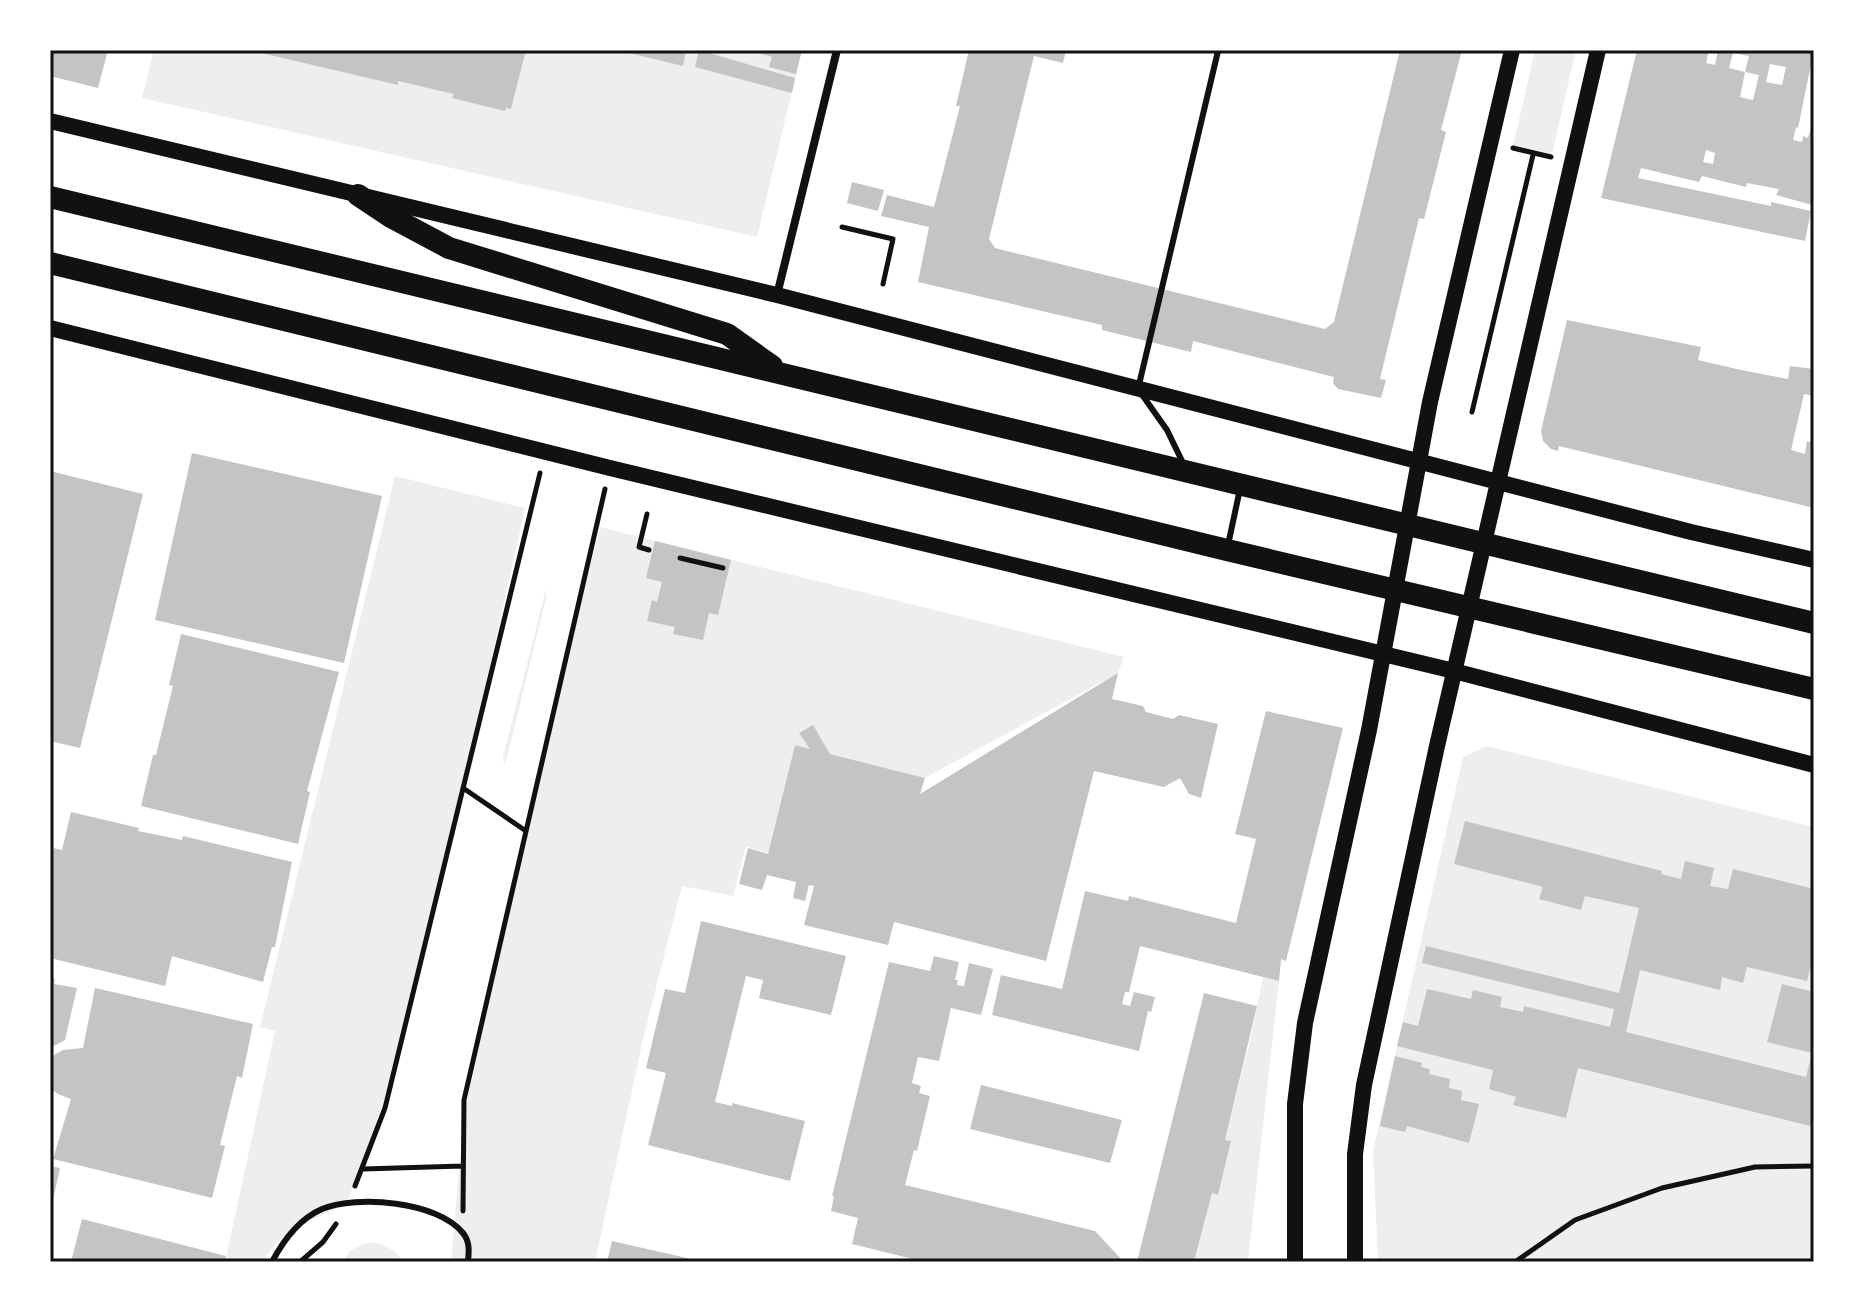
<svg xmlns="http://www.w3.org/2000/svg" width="1864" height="1312" font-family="'PT Serif',serif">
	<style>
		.green { fill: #eee }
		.building { fill: #c4c4c4; fill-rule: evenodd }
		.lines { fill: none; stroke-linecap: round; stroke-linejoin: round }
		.path { stroke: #111; stroke-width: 5 }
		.service { stroke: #111; stroke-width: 6 }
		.minor { stroke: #111; stroke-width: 8 }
		.secondary { stroke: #111; stroke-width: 16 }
		.trunk { stroke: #111; stroke-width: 22 }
		.neatline { fill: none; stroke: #111; stroke-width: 3 }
	</style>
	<rect width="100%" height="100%" fill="#fff"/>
	<path class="green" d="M154,50H802L757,237L142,98Z
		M1535,50H1576L1551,159L1512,150Z
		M395,476L525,508L463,788L394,1073L346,1205C316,1218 279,1230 263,1262H225L275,1031L260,1027Z
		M600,527L1124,657L1118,673L925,778L795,745L768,854L746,846L733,896L682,886L644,1035L595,1262H451L464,1116L538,780Z
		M546,589V598L506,762L504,764L503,757Z
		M1487,746L1814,827V1262H1378L1373,1151L1463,757Z
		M1263,977L1279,981L1248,1262H1202L1195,1260L1212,1193L1218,1195L1231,1142L1225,1140L1251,1037Z
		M371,1242C387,1245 394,1249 403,1262H342C350,1249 357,1245 371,1242Z"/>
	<path class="building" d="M50,50H108L98,88L50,76Z
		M249,50H526L511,109L506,108L505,111L452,98L454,94L398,81V85Z
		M630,50H686L683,66L629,53Z
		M699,50L795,78L792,93L695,67Z
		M750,50H802L796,74L769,67L772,57Z
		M969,50H1066L1063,63L1034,56L989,239L995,248L1325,329L1334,322L1400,50H1462L1441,130L1446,132L1424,219L1419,218L1380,379L1386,380L1381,398L1338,389L1333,383L1334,377L1193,341L1191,352L1102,330V325L918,282L929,227L881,216L887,195L934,207L960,106H956Z
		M1637,50H1709L1706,63L1715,65L1718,50H1814L1798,128L1796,127L1793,140L1802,142L1803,136L1808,138L1814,118L1812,205L1776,195L1779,189L1747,183L1746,187L1702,176L1699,182L1641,168L1638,178L1771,206V202L1811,211L1805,241L1601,198ZM1733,53L1749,56L1745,72L1759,75L1753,100L1740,97L1745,72L1729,68ZM1770,64L1786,67L1782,85L1766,82ZM1706,150L1715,153L1713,164L1703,162Z
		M852,182L884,190L878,211L847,203Z
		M1567,320L1701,347L1698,360L1741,370L1788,379L1790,366L1814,369V396L1804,394L1791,450L1805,454L1807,441L1810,442L1814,432V508L1559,446L1558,451L1551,449L1543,441L1541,431Z
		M192,453L382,496L344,663L155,620Z
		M50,471L143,494L80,748L50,741Z
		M655,541L731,560L718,615L709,613L703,640L673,634L675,627L647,621L652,600L657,602L662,582L646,578Z
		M181,634L339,672L307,791L310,792L298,844L141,806L153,755H156L173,686L169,685Z
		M1118,673L1112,699L1143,706L1146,712L1173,719L1179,715L1218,724L1201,798L1189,794L1180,778L1164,787L1094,771L1046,961L894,922L888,945L804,925L814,886L809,885L805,901L793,898L796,882L767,875L762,890L739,884L748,848L768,854L795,745L810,749L799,733L813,725L830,754L925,778L920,794Z
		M1266,711L1343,728L1286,961L1281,959L1279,981L1140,946L1129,992H1125L1122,1004L1130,1006L1134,992L1155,997L1151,1012L1148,1011L1139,1051L992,1015L1001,975L1062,989L1085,891L1128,901L1129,896L1236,923L1256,839L1235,834Z
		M71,812L139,828L138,831L182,840L183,836L292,862L275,947H272L263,982L172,956L165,986L50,958V863L54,848L62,850Z
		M1465,821L1662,871L1661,874L1681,879L1685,861L1714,868L1710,886L1728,889L1733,869L1814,889V970L1810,969L1807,981L1747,967L1743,983L1722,977L1720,990L1640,970L1626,1032L1806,1077L1812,1053L1767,1042L1782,984L1814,992V1127L1578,1068L1566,1118L1513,1105L1516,1097L1489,1089L1493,1070L1397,1046L1403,1022L1418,1026L1427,989L1471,999L1473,990L1502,997L1500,1007L1523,1012L1524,1006L1610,1027L1614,1009L1422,963L1426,946L1619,993L1639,908L1585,896L1581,910L1539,899L1543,887L1454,864Z
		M701,921L846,956L831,1015L759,998L763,980L746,976L715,1102L732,1106V1103L805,1121L790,1181L648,1145L666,1073L646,1068L665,989L685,993Z
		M934,956L959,962L955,980H958L957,985L964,986L969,963L993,969L981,1015L951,1008L939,1061L918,1057L912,1083L921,1086L919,1093L930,1096L917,1151L914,1150L905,1185L1095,1231L1124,1262H925L852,1244L858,1218L831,1211L834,1196H832L889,962L930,971Z
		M50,978L55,979L54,984L77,988L65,1040L54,1046H50Z
		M95,988L253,1024L242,1078L237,1076L220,1145L225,1146L212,1198L53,1159L71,1099L58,1094L50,1088V1061L54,1055L63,1050L83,1048Z
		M1204,993L1257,1006L1225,1140L1231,1141L1218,1195L1212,1193L1194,1262H1137Z
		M1395,1056L1422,1063L1421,1067L1430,1069L1429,1074L1450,1079L1449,1088L1462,1091L1461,1100L1479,1104L1469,1143L1407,1126L1405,1132L1380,1126Z
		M981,1085L1122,1120L1110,1163L970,1129Z
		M50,1166L60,1168L51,1209L50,1208Z
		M82,1219L226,1256L225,1262H71Z
		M612,1241L700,1261V1262H607Z"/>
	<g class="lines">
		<path class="path" d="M1513,148L1551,157
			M842,227L893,239L883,284
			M1472,412L1533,155
			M647,514L639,547L649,550
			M680,558L723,568
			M463,788L526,831
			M363,1169L463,1166
			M355,1186L385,1108L540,473
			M463,1211L464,1100L605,489
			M300,1262L323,1242L336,1224
			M1515,1262L1575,1220L1662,1188L1755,1167L1814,1166"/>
		<path class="service" d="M1183,463L1167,430L1138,389L1218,51
			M1228,545L1240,489
			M272,1262C283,1241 299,1219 322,1209C357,1195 437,1201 463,1233C470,1242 469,1251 468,1262"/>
		<path class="minor" d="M777,295L837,50"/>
		<path class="secondary" d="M50,121L777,295L1691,532L1814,560
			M50,328L610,468L1454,671L1814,765
			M1295,1262V1104L1305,1023L1369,730L1430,402L1512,50
			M1355,1262V1154L1364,1085L1437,746L1598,50"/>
		<path class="trunk" d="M358,195L391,217L449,248L727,334L772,366
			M50,197L1814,623
			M50,263L1227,550L1814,689"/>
	</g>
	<rect width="1864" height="1312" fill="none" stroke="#ffffff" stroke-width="104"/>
	<rect x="52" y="52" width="1760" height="1208" class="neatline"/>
</svg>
